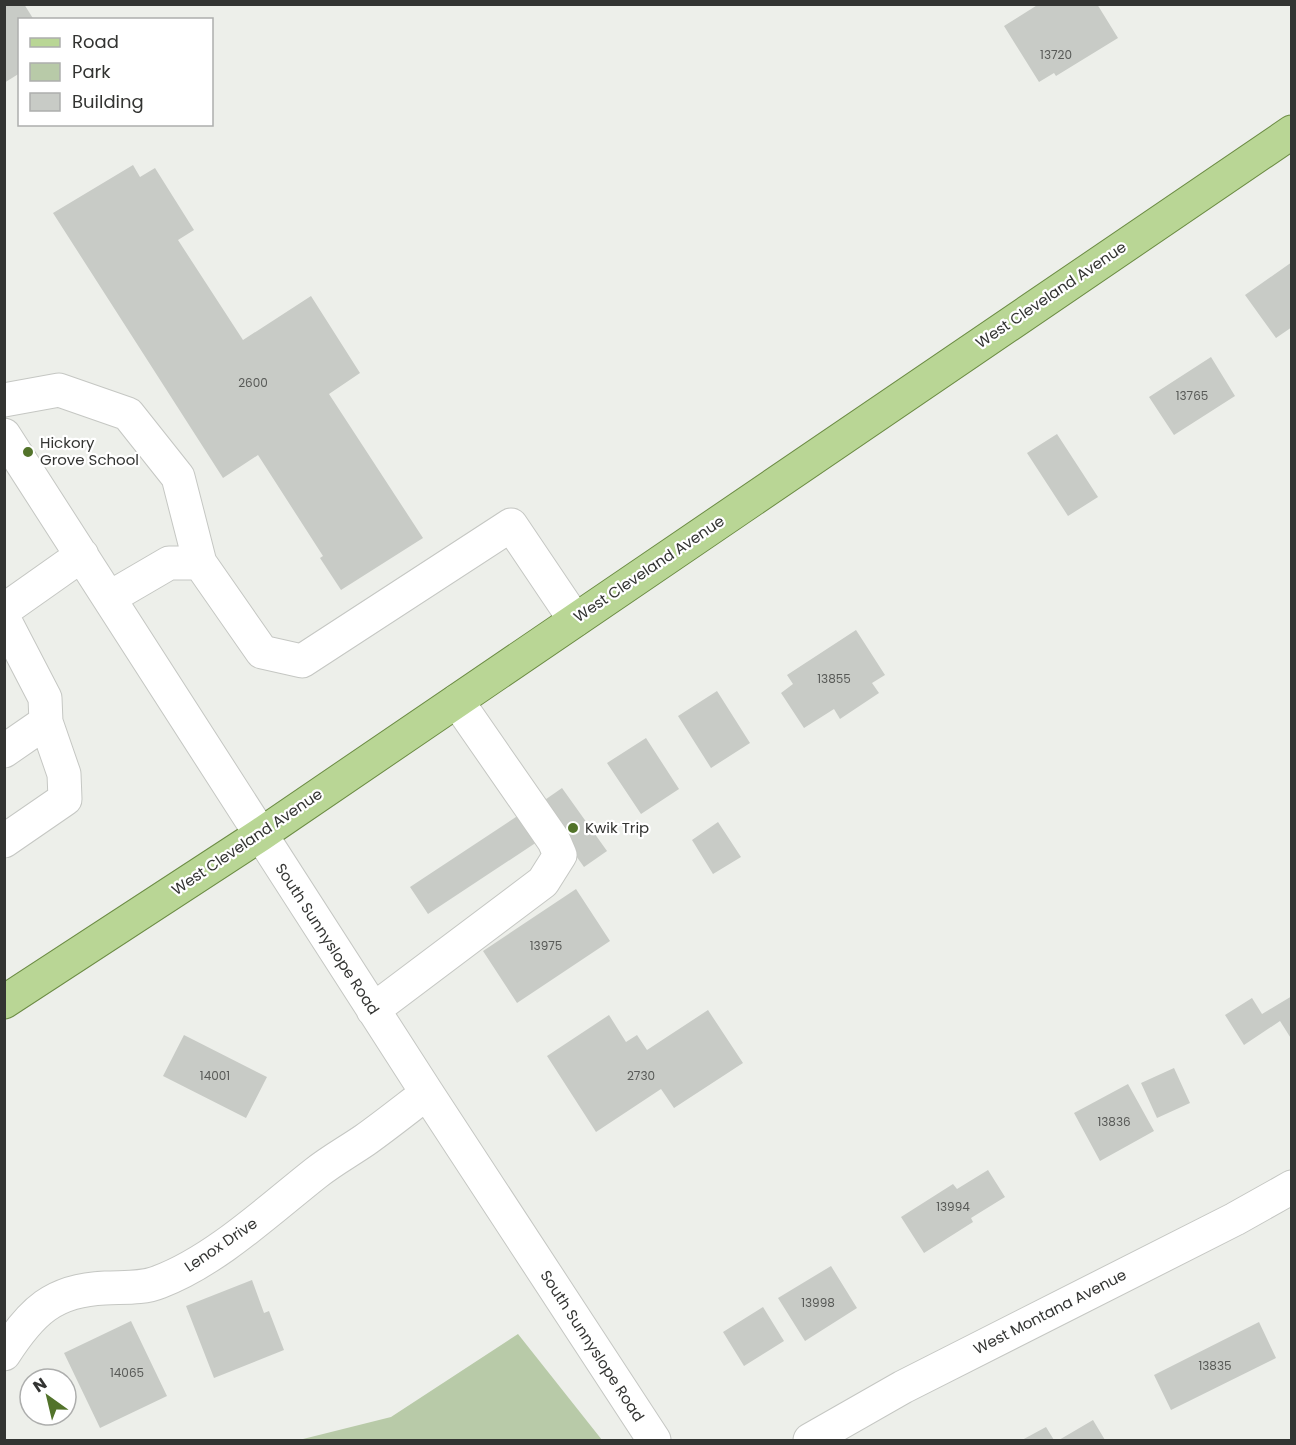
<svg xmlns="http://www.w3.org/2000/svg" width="1296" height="1445" font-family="Poppins,sans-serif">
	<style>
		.green { fill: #b8caa8 }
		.building { fill: #c8cbc6 }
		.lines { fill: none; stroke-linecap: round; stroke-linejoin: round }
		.minor-casing { stroke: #c5c7c3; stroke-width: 35 }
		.major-casing { stroke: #6c8c44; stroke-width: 35 }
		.minor { stroke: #fff; stroke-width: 33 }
		.major { stroke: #b9d695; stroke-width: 33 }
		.poi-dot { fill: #52732a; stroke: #fff; stroke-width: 2 }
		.labels { text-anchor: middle; stroke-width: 4.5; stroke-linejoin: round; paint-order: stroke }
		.number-label { font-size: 12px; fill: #585a57 }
		.street-label { font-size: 15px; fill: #333432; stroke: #fff }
		.poi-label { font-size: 15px; fill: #333432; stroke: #fff; text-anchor: start }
	</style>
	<rect width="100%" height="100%" fill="#edefea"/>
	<path class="green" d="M518,1334L602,1440H299L391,1417Z"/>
	<path class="building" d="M4,4H24L34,20H20V73L4,83Z
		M1039,4H1097L1118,38L1056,76L1054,73L1039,82L1004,26Z
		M133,165L140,177L155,168L194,230L178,240L243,340L311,296L360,373L329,394L423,538L341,590L320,558L323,556L258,455L223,478L53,213Z
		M1292,262V327L1276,338L1245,295Z
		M1211,357L1235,396L1174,435L1149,397Z
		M1057,434L1098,497L1068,516L1027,453Z
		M856,630L885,675L872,683L879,693L840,719L834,709L804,728L781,693L793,684L787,675Z
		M717,691L750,743L711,768L678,716Z
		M646,738L679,789L641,814L607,763Z
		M562,788L607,851L584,867L539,804Z
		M525,811L543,838L428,914L410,887Z
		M718,822L741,857L713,874L692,840Z
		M576,889L610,941L517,1003L483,951Z
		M1292,996V1040L1280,1021L1244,1045L1225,1015L1252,998L1262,1014Z
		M708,1010L743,1063L674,1108L661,1089L596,1132L547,1056L609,1015L626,1042L637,1035L647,1050Z
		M184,1035L267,1077L246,1118L163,1076Z
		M1174,1068L1190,1103L1157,1118L1141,1083Z
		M1128,1084L1154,1131L1100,1161L1074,1113Z
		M988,1170L1005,1197L971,1218L973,1222L924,1253L901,1217L953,1184L957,1189Z
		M831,1266L857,1308L805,1341L778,1298Z
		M252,1280L264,1313L269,1311L284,1350L214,1378L186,1306Z
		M763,1307L784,1341L744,1366L723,1332Z
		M131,1321L167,1396L100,1428L64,1353Z
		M1259,1322L1276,1358L1171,1410L1154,1375Z
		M1093,1420L1105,1440H1059Z
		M1046,1427L1054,1440H1022Z"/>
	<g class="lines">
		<defs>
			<path id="minor" d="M4,400L59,390L128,414L178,477L200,563
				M4,435L427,1093L654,1440
				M109,598L169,563H200L262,652L302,661L511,525L575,620
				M4,610L82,555
				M4,619L45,698L46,722L64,774L65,799L4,841
				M4,751L46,722
				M373,1010L543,882L560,855L554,841L457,701
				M4,1354C31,1312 53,1290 105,1288C123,1287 142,1289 159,1282C215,1261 269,1210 316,1173C331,1161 349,1151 365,1140C386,1125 406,1109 427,1093
				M810,1440L903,1387L1235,1219L1292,1187"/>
			<path id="major" d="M4,1002L260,835L1292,132"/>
		</defs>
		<use href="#minor" class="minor-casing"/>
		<use href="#major" class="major-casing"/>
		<use href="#minor" class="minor"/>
		<use href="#major" class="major"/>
	</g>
	<g class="poi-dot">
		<circle cx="28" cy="452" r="6"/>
		<circle cx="573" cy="828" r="6"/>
	</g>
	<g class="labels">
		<g class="number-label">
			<text x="1056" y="59">13720</text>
			<text x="253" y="387">2600</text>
			<text x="1192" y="400">13765</text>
			<text x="834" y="683">13855</text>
			<text x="546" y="950">13975</text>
			<text x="215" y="1080">14001</text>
			<text x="641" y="1080">2730</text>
			<text x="1114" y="1126">13836</text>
			<text x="953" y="1211">13994</text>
			<text x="818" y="1307">13998</text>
			<text x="1215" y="1370">13835</text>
			<text x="127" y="1377">14065</text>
		</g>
		<g class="street-label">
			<text transform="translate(1051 295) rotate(-34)" y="5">West Cleveland Avenue</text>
			<text transform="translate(649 569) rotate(-34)" y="5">West Cleveland Avenue</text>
			<text transform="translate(247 842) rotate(-34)" y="5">West Cleveland Avenue</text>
			<text transform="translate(327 939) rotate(57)" y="5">South Sunnyslope Road</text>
			<text transform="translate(221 1245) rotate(-34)" y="5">Lenox Drive</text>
			<text transform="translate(1050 1312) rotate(-27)" y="5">West Montana Avenue</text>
			<text transform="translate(592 1346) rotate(57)" y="5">South Sunnyslope Road</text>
		</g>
		<g class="poi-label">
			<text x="40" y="448">Hickory<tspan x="40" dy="17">Grove School</tspan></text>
			<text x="585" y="833">Kwik Trip</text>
		</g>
	</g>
	<rect width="1296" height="1445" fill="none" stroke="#333432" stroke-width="12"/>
	<rect x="18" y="18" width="195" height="108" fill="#ffffff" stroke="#adaead" stroke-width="1.5"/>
	<rect x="30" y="38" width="30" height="9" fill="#b9d695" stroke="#adaead" stroke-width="1.5"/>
	<text x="72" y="48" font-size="18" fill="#333432">Road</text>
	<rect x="30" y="63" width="30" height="18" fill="#b8caa8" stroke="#adaead" stroke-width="1.5"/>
	<text x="72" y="78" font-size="18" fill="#333432">Park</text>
	<rect x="30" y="93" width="30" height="18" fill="#c8cbc6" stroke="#adaead" stroke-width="1.5"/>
	<text x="72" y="108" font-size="18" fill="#333432">Building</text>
	<g transform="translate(48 1397) rotate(326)"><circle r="28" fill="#ffffff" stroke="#adaead" stroke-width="1.5"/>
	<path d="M0-4.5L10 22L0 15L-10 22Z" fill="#52732a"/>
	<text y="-9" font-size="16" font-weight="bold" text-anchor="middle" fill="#333432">N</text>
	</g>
</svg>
